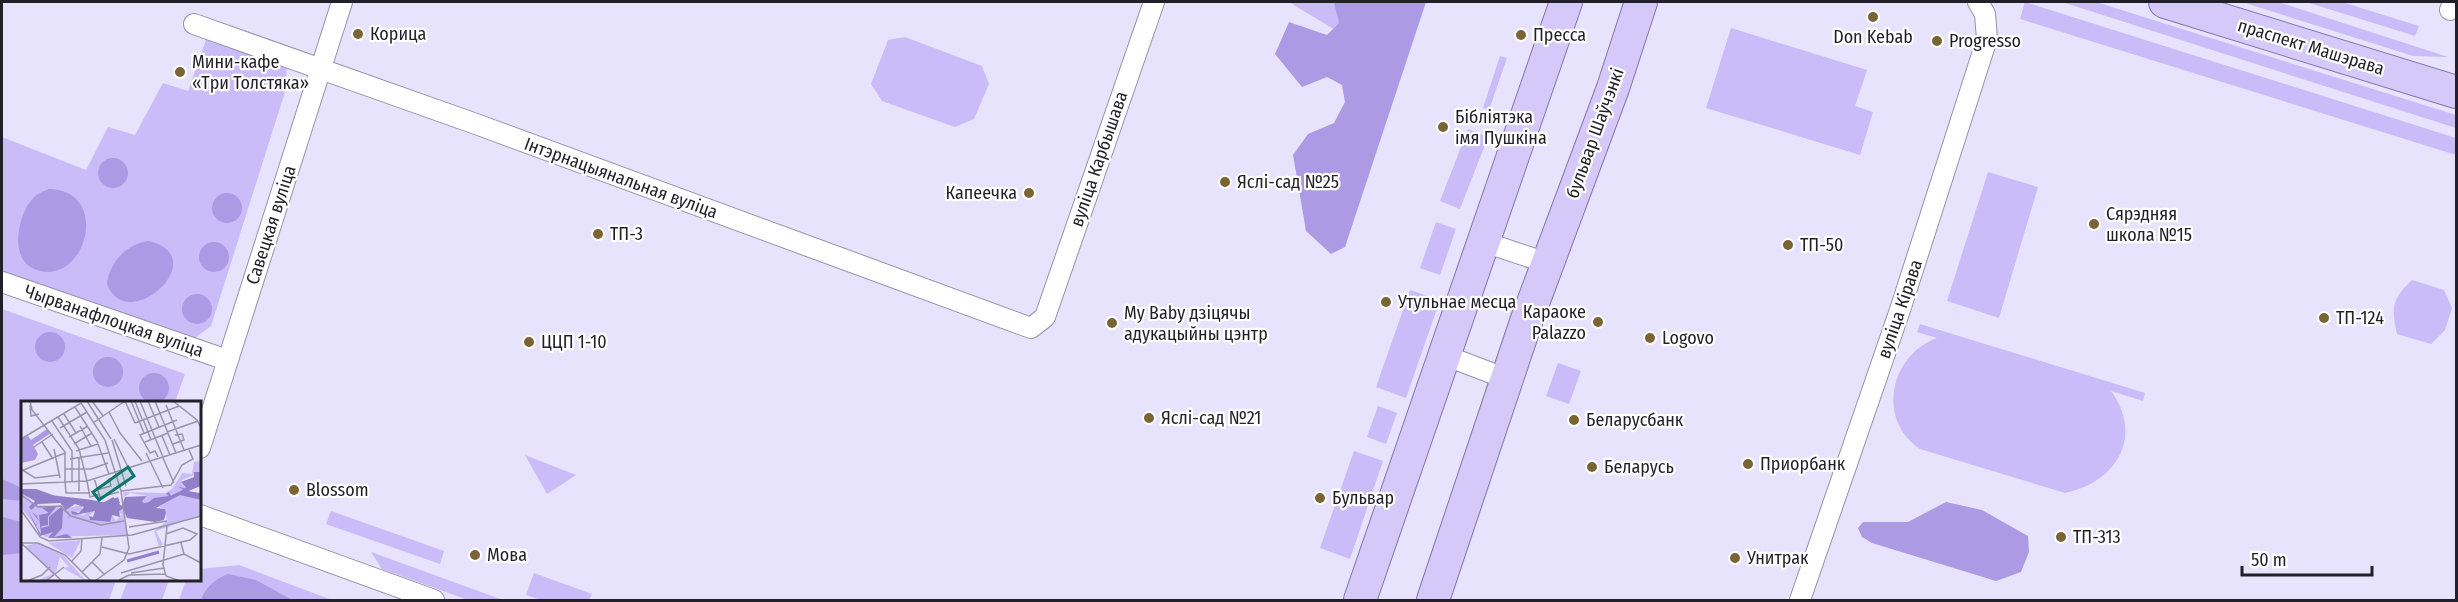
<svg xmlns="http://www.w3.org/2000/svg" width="2458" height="602" font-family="'Fira Sans Condensed',sans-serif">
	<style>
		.green { fill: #c9bcf9 }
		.forest { fill: #ac9ae5 }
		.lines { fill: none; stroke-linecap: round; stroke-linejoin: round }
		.minor-casing { stroke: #9692a9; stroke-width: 22 }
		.primary-casing { stroke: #8276ac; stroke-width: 34 }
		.minor { stroke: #fff; stroke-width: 20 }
		.primary { stroke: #d4c9f8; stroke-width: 32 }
		.poi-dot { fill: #7b6434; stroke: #fff; stroke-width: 2 }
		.labels { text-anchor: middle; stroke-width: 4.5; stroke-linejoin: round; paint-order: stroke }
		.poi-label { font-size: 18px; fill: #211f28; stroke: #fff; text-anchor: start }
		.street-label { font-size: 18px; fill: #211f28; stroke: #fff }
		.inset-river { fill: none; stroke: #9280c9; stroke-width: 3 }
		.inset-road { fill: none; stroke: #9895a8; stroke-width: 1.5 }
		.view { fill: #0f766e; fill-opacity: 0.15; stroke: #0f766e; stroke-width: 3 }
		.inset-edge { fill: none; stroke: #211f28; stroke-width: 3 }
	</style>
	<rect width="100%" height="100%" fill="#e8e3fd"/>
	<path class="green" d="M1289,2H1365L1353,41Z
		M2025,2L2456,138V155L2020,19Z
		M2062,2H2096L2456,115V128Z
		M2242,2H2278L2448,57L2413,56Z
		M2306,2H2342L2419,26L2415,36Z
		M1731,28L1867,70L1855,106L1873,112L1860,155L1706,108Z
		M207,37L287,67L284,95L211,326L195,338L2,273V137L86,170L108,127L135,135L163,83L188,91Z
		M905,37L982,66L989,84L974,119L955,127L882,101L871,84L888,40Z
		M1500,56L1507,58L1489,110L1483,108Z
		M1468,129L1488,137L1460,209L1440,201Z
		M1988,172L2038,187L1999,318L1947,301Z
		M1436,222L1456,229L1440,275L1420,268Z
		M2412,280L2444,290L2452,308L2445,330L2431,344L2397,334C2391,307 2392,299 2412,280Z
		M1410,290L1440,300L1406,398L1376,387Z
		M2,309L185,374L175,402H22V580H116L109,600H2Z
		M1920,324L2145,393L2143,401L2111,391C2144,436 2117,482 2065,493L1920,449C1876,420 1890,355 1937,338L1917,332Z
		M1558,363L1581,371L1569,404L1546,396Z
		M1378,406L1397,413L1386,444L1367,437Z
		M1354,451L1383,461L1350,559L1320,548Z
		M525,455L576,475L547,494Z
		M331,511L444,551L440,564L326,524Z
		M371,552L503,600H504H468L382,569Z
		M239,565L332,600H179L186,580H200V569Z
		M534,573L592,594L589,600H541L526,595Z
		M128,580H169L162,600H120Z"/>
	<path class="forest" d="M1334,2H1426L1345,247L1331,254L1306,231L1293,155L1308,134L1334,123L1345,102L1342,85L1327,77L1302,87L1275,54L1289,22L1327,35L1339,23Z
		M98 173a15 15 0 1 1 30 0a15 15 0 1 1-30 0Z
		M49,189C114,190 84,293 32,268C10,256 18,218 30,202C35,195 41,192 49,189Z
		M212 208a15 15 0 1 1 30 0a15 15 0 1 1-30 0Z
		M149,241C215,257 127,337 107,284C109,262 128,243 149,241Z
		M199 257a15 15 0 1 1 30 0a15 15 0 1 1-30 0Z
		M182 309a15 15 0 1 1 30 0a15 15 0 1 1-30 0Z
		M35 347a15 15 0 1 1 30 0a15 15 0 1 1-30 0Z
		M93 372a15 15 0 1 1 30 0a15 15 0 1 1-30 0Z
		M139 388a15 15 0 1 1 30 0a15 15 0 1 1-30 0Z
		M2,479L22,488V501L2,499Z
		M1946,502L1982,510L2028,536L2029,552L2021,572L1996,581L1872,543L1862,537L1858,528L1863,522H1908Z
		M2,517L22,522V553L2,555Z
		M228,574L256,580L292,600H201C205,588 215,579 228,574Z"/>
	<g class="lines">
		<defs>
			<path id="minor" d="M2450,10L2453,2
				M194,24L476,124L1031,328L1045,317L1154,2
				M1484,242L1547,263
				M2,282L227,360
				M1444,355L1507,379
				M200,448L342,2
				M200,515L434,600
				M1800,600L1901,307L1987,39L1985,14L1978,2"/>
			<path id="primary" d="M2165,2L2456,92
				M1360,600L1566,2
				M1433,600L1527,319L1613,88L1641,2"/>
		</defs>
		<use href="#minor" class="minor-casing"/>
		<use href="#primary" class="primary-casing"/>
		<use href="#minor" class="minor"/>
		<use href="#primary" class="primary"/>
	</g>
	<g class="poi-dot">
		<circle cx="1873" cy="17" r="6"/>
		<circle cx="358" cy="34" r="6"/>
		<circle cx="1521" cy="35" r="6"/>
		<circle cx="1937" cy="41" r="6"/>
		<circle cx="180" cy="72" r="6"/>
		<circle cx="1443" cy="127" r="6"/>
		<circle cx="1225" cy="182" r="6"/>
		<circle cx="1029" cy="193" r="6"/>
		<circle cx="2094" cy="224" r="6"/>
		<circle cx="598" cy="234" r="6"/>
		<circle cx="1788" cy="245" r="6"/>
		<circle cx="1386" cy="302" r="6"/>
		<circle cx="2324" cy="318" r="6"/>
		<circle cx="1598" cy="322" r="6"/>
		<circle cx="1112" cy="323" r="6"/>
		<circle cx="1650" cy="338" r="6"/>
		<circle cx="529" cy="342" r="6"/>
		<circle cx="1149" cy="418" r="6"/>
		<circle cx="1574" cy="420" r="6"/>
		<circle cx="1748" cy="464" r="6"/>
		<circle cx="1592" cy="467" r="6"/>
		<circle cx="294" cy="490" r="6"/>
		<circle cx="1320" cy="498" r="6"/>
		<circle cx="2061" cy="537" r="6"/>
		<circle cx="475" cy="555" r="6"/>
		<circle cx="1735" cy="558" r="6"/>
	</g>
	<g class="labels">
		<g class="poi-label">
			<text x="370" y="40">Корица</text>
			<text x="1533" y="41">Пресса</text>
			<text x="1873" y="43" text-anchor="middle">Don Kebab</text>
			<text x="1949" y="47">Progresso</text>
			<text x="192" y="68">Мини-кафе<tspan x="192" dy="21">«Три Толстяка»</tspan></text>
			<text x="1455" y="123">Бібліятэка<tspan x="1455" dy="21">імя Пушкіна</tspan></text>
			<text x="1237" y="188">Яслі-сад №25</text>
			<text x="1017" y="199" text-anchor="end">Капеечка</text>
			<text x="2106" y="220">Сярэдняя<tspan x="2106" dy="21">школа №15</tspan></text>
			<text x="610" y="240">ТП-3</text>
			<text x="1800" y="251">ТП-50</text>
			<text x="1398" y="308">Утульнае месца</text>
			<text x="1586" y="318" text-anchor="end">Караоке<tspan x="1586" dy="21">Palazzo</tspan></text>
			<text x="1124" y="319">My Baby дзіцячы<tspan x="1124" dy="21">адукацыйны цэнтр</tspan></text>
			<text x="2336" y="324">ТП-124</text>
			<text x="1662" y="344">Logovo</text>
			<text x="541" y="348">ЦЦП 1-10</text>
			<text x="1161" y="424">Яслі-сад №21</text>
			<text x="1586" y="426">Беларусбанк</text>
			<text x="1760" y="470">Приорбанк</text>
			<text x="1604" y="473">Беларусь</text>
			<text x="306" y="496">Blossom</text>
			<text x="1332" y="504">Бульвар</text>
			<text x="2073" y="543">ТП-313</text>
			<text x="487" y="561">Мова</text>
			<text x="1747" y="564">Унитрак</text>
		</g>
		<g class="street-label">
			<text transform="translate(2311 47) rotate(17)" y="6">праспект Машэрава</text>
			<text transform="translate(1595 133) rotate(-70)" y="6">бульвар Шаўчэнкі</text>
			<text transform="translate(1099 159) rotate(-71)" y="6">вуліца Карбышава</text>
			<text transform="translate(621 178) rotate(20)" y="6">Інтэрнацыянальная вуліца</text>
			<text transform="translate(271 225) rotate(-72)" y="6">Савецкая вуліца</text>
			<text transform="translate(1900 309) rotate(-71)" y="6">вуліца Кірава</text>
			<text transform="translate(114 321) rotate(19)" y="6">Чырванафлоцкая вуліца</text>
		</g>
	</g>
	<g transform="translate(21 401)">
		<rect width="180" height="180" fill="#e8e3fd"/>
		<path d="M180,60V71L161,79L160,82L166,88L160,91L124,104L121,100L127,95L109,92L103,96L102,91L144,92L151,88L161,72L171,73L173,61ZM0,89H16L14,98L6,95L13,103L47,107L61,104V110L53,112L63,114L70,108L74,110L68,115L69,119L91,114L95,120L101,113L92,110L102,109L106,134L24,136L0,107ZM160,93L180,99V114L135,130L142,144L138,145L133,130L146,120L144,108L138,106ZM60,139L51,157L27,142ZM17,142L42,154L65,180L42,167L48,166L39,156L35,171L31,167L35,172L27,180H16L31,173L4,145Z" fill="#c9bcf9"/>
		<path d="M26,28L30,32L12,44L17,53L14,59L0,62V38L7,35L10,39Z" fill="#ac9ae5"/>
		<path d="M173,71H180V85L167,90L179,92L180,99L159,94L135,107L144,108L145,112L143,119L134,121L106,117L102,108L98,110L99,116L91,114L89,121L69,119L68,115L72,116L74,110L54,114L51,113L50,110L58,112L63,106L54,103L45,109L39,102L17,103L10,109L8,106L14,100L0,92V88H15L37,96L82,102L97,96L99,102L96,104L100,106L104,96L126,95L121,100L124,104L133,97L148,95L145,93L148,91L150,95L163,89L156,85L166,88L160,81L173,76ZM31,105L35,106L27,116V124L21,125L20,127L28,125V116L40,106L50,115L45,118L49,115L42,109L41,127L33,136L46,133L47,134L51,137H27L32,131L19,135L6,108L15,124L18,120L11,111L16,115L18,120L15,125L20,133L18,114L28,112L21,107Z" fill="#9280c9"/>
		<path class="inset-river" d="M100,107L92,98L83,103L68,100L33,96L29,99L68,100L100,107M105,107L136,103L180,82M105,107L142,100L165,89L180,76M106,160L138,151"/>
		<path class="inset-road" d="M9,0L11,9L44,51V80M66,0L90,38M71,0L82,15M104,0L114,22M110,0L123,32M114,0L121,18M119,0L142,56M127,0L138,26M134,0L155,52M152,0L176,19L180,27M9,4L10,15L18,13M145,4L163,49M54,6L77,42M88,11L99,32M43,13L55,32M37,16L58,48L66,80M122,18L130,39M31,20L51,50V80M72,22L104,0M114,22L158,5M59,25L70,45M39,27L66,11M146,31L177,20M99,32L121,60M141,35L149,54M48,36L67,25M0,38L60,2L84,39L100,90L108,147L103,159L74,180M93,38L107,66M91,39L105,85M21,41L32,58M124,41L147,32M53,43L71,32M77,43L88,73M152,43L163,39L161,33L154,34M13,46L32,33M33,48L39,77M55,50L77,43M125,52L142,87M58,56V90M137,56L134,50L129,52L119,34L156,19M142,57L153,82M49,58L87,52M0,68L14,77L38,74M44,68H70L87,62M0,70L44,52M73,77L79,96L98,91M44,80L45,92H68M66,80L69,96L79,93M0,83L66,80L180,44M75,89L90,85L88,77M100,90L150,84L161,64L172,58L168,49M0,94L17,106L40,105L50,115L80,124L103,120M0,109L19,136L28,140L111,134L180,115M146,125L142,164L145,175L159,180M108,126L146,120M0,142L41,180M0,142H17L44,154L70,180M160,142L163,153L180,162M81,146L108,153L169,139L176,133L162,127L145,133M51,160L60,150L61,138M71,161L84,174M61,171L79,153L81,137M100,172L163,153M110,172L143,167M98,179L108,174L144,173M6,180L21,174L29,166M25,180L43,166"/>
		<path class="view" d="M107,66L113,75L78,99L72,91Z"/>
		<rect width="180" height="180" class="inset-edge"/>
	</g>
	<rect width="2458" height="602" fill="none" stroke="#211f28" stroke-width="6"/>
	<path d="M2242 566v9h130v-9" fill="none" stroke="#211f28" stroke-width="3"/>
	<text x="2251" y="566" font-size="18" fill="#211f28" stroke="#ffffff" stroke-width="4.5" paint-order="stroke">50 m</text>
</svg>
